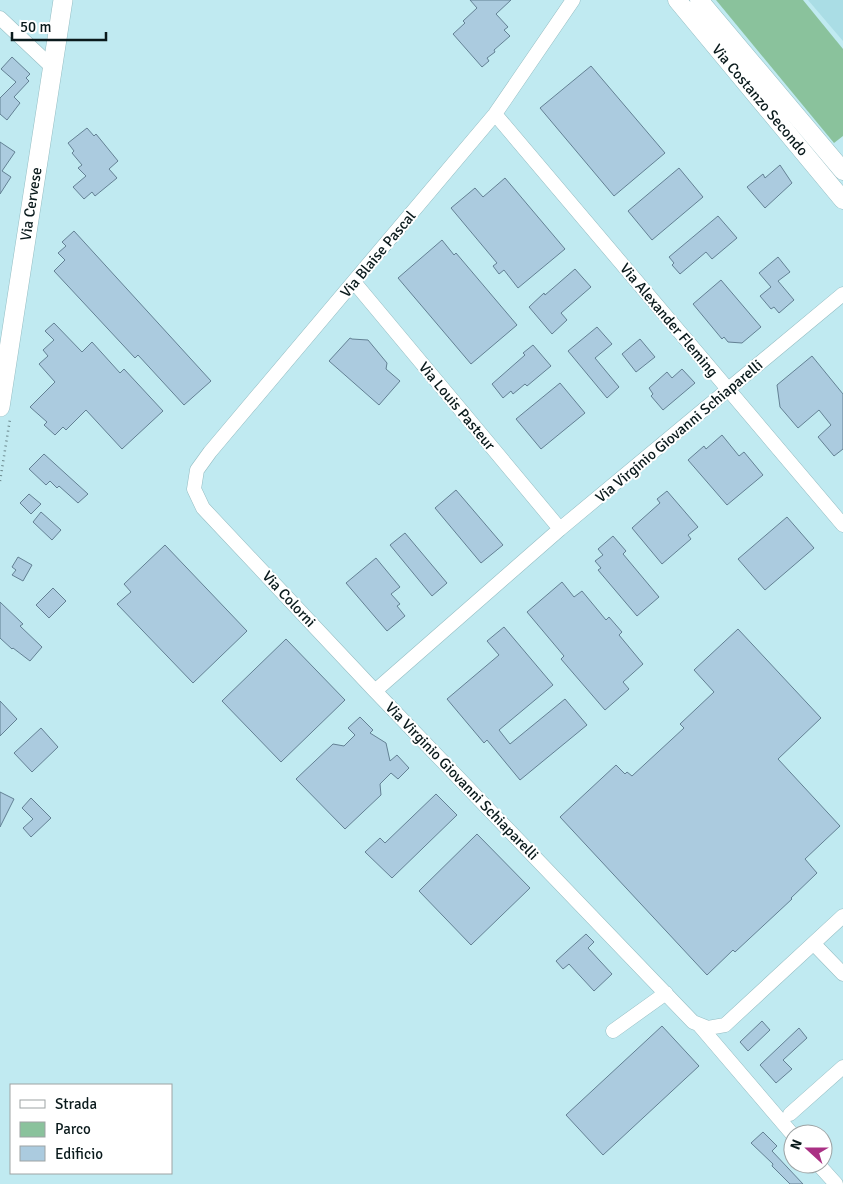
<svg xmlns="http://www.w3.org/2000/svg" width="843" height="1184" font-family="Signika,sans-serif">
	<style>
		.built { fill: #aadde5 }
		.green { fill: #8ac29c }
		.building { fill: #abcbdf; stroke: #638194 }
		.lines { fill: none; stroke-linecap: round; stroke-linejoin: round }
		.minor-casing { stroke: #94bdc3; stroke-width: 15 }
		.tertiary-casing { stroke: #94bdc3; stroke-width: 19 }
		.secondary-casing { stroke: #94bdc3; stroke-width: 20 }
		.path { stroke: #6a888d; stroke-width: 2.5; stroke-dasharray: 1 4; stroke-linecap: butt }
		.minor { stroke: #fff; stroke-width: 14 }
		.tertiary { stroke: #fff; stroke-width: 18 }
		.secondary { stroke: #fff; stroke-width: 19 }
		.labels { text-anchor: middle; stroke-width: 4; stroke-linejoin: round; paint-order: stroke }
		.street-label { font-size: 15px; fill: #0a1a1c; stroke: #fff }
	</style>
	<rect width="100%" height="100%" fill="#c0eaf1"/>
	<path class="built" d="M808,0H843V41Z"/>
	<path class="green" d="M716,0H803L843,49V136L834,143Z"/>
	<path class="building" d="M470,0H511L496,14L508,27L504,30L510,36L494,50L495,52L487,58L489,61L482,67L453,34L465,23L463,21L477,8Z
		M12,57L30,74L26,78L29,81L14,97L20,103L7,120L0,114V98L16,82L1,69Z
		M591,66L665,153L614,196L540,108Z
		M87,128L94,136L96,134L118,161L109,169L117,178L95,196L92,192L84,199L73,187L86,176L78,168L82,165L72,153L74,151L68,143Z
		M0,142L15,152L2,171L11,177L0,194Z
		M780,165L792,183L765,208L747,187L763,174L765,178Z
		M679,168L703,197L652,240L628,211Z
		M505,178L565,249L518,288L504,270L499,274L493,266L497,263L451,208L475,188L483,197Z
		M718,216L737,238L712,259L706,252L680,274L672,265L674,263L669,257Z
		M74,231L211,381L184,405L138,355L135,358L54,271L65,260L58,253L66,246L62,242Z
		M442,240L454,255L456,253L517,325L471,364L398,278Z
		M778,257L790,272L778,281L794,300L779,313L774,307L771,309L760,296L771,287L759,273Z
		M575,269L591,287L561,313L567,320L552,334L529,307L544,293L545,295Z
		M721,280L761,327L742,343L728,342L724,337L722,339L693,304Z
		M54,323L82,352L92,342L120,373L124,369L163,411L122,449L86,410L66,430L63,427L55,435L44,425L47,422L30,407L55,382L39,364L48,356L43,350L54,340L45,331Z
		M597,327L612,344L595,358L619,387L607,398L568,351Z
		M350,338L352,339L368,340L387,363L386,369L400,381L379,405L329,361Z
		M640,339L655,357L636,372L622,354Z
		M533,345L551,366L527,386L525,384L513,394L511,391L503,398L492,384L525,355L523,353Z
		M812,356L843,394V449L834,456L818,437L831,425L819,410L798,428L780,407L777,385Z
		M682,369L695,383L663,410L651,396L653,394L649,388L667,372L672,378Z
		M560,383L585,413L541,449L516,419Z
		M722,435L739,456L744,452L763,475L727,505L688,460L704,446L706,449Z
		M44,454L88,494L78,503L59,486L57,488L50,481L46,485L29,469Z
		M456,490L503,545L481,563L435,508Z
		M667,491L698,527L688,535L691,539L662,564L632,528L660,503L657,499Z
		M29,494L41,504L31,514L20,503Z
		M41,512L61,530L52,540L33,522Z
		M787,517L814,548L765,590L738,559Z
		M405,533L447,583L432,596L390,545Z
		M613,536L626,551L623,554L659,597L637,616L598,570L601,568L595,561L603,555L598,549Z
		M165,545L247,631L193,683L117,604L131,592L124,584Z
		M18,557L32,565L23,581L12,575L16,570L12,567Z
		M376,558L400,587L391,594L400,604L397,606L405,616L387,631L346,583Z
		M562,582L574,597L582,591L606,620L609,617L622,632L619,635L643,664L623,682L629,689L605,710L561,659L564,656L527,612Z
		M53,588L66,601L49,618L36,605Z
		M0,602L23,624L20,626L42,647L30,661L13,648L12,649L0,638Z
		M504,627L553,685L499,730L510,744L565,699L587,725L520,780L487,740L484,743L447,699L499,655L487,641Z
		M738,629L821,718L778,759L840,826L805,859L817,873L791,898L792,899L735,952L733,950L707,975L560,817L616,765L625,774L627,772L632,776L684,728L680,724L714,692L694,670Z
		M286,639L345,700L281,762L222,701Z
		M0,701L17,719L0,736Z
		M360,717L373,730L370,733L386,743L390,761L397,755L409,768L398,779L391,773L380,784L381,795L345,829L296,779L333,744L344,746L355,735L348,728Z
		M41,728L58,747L32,772L14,753Z
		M0,792L14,799L0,827Z
		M436,794L457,815L392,878L365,852L380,838L385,843Z
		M31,798L51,818L31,837L23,828L33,819L22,808Z
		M477,834L530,888L471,945L419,891Z
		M586,934L594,942L588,948L612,974L594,991L569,964L563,969L556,961Z
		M762,1021L770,1030L748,1051L740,1042Z
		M662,1026L699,1066L603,1155L566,1115Z
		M799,1028L807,1038L783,1060L792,1069L776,1083L760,1065Z
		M763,1132L777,1146L772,1151L803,1184H790L772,1166L773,1164L751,1143Z"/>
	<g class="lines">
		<defs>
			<path id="minor" d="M0,18L52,67
				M495,114L843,525
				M354,282L560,529
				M843,294L560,529L375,691L693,1022L708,1028L725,1025L843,916
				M375,691L203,508L194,489L197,470L210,452L495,114L573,0
				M814,944L843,974
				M699,1025L793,1135
				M613,1031L666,993
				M790,1114L843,1067
				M818,1164L836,1184"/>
			<path id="tertiary" d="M677,0L843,200
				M699,0L843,171"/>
			<path id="secondary" d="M0,407L63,0"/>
		</defs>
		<use href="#minor" class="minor-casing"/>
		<use href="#tertiary" class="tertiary-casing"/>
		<use href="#secondary" class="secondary-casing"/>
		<path class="path" d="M0,481L10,419"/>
		<use href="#minor" class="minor"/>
		<use href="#tertiary" class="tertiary"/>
		<use href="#secondary" class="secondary"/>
	</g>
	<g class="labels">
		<g class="street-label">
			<text transform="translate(760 100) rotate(50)" y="5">Via Costanzo Secondo</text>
			<text transform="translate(31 204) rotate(-81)" y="5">Via Cervese</text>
			<text transform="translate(378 254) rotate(-50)" y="5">Via Blaise Pascal</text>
			<text transform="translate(669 320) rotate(50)" y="5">Via Alexander Fleming</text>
			<text transform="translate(457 406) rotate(50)" y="5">Via Louis Pasteur</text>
			<text transform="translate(679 431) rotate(-40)" y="5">Via Virginio Giovanni Schiaparelli</text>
			<text transform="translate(289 599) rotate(47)" y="5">Via Colorni</text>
			<text transform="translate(462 781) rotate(46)" y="5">Via Virginio Giovanni Schiaparelli</text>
		</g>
	</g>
	<rect x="10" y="1084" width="162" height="90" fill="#ffffff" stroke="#9da3a4"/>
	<rect x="20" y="1100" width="25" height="8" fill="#ffffff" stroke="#9da3a4"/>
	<text x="55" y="1109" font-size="15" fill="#0a1a1c">Strada</text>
	<rect x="20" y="1122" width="25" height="15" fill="#8ac29c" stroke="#9da3a4"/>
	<text x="55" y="1134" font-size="15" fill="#0a1a1c">Parco</text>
	<rect x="20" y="1146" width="25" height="15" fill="#abcbdf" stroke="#9da3a4"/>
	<text x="55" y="1159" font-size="15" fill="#0a1a1c">Edificio</text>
	<g transform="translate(808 1149) rotate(291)"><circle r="24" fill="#ffffff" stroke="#9da3a4"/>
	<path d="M0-4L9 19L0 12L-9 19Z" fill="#aa3084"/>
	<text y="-8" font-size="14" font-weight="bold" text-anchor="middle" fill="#0a1a1c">N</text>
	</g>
	<path d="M12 32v8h94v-8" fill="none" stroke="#0a1a1c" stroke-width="2.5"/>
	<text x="20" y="32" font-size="15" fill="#0a1a1c" stroke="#ffffff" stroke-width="4" paint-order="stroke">50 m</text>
</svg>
